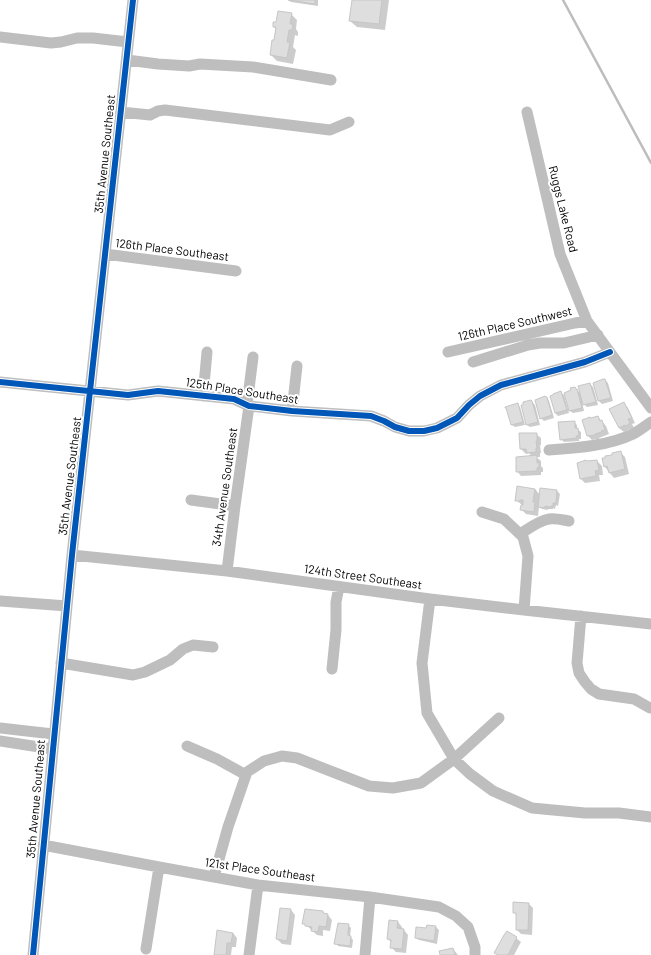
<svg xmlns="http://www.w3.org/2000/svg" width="651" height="955" font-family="Barlow,sans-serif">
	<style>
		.shadow { fill: #0003 }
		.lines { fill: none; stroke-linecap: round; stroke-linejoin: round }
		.stream { stroke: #bdbdbd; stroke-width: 2.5 }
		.building { fill: #dedede; stroke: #c6c6c6 }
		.minor { stroke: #bebebe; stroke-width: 11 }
		.cycleway-casing { stroke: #fff; stroke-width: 8 }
		.cycleway { stroke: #0057b8; stroke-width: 6 }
		.labels { text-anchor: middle; stroke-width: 4; stroke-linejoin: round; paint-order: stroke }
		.street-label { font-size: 12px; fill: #000; stroke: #fff }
	</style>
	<rect width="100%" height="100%" fill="#fff"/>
	<path class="shadow" d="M288,0H318V6L291,2Z
		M353,0H389L385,30L357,27L350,21Z
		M291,14L297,20L296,29L298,32V36L295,35L293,47L296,50L293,64L277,61L271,55L275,41L276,29L274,27Z
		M605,380L608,383L613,401L602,404L599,401L594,383Z
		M590,384L593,387L598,405L587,407L582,402L584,411L573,413L570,411L572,391L575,388L582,395Z
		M561,393L564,395L569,413L558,416L555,413Z
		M547,398L549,401L554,418L544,421L541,418Z
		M531,401L535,405L540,425L530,427L527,425Z
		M624,403L628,408L635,423L632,424L634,428L631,430L630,429L624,432L619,428Z
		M517,405L520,407L525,425L515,427L512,425Z
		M598,417L606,426L609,434L599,438V439L597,440L596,439L592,440L588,436L591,419Z
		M574,422L577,425V429L581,432V439H579V441L564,442L561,439Z
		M536,434L541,438V445H540L541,453H540V457H536L541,461V466L543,468V472H541V475L521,476L517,471L532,457L529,453L526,454L521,449Z
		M620,452L625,457L629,474L614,478L605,467L603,459L614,456Z
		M597,461L602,466L603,475H599L600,481L585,483L581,479Z
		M535,489L540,495L557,491L560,494L558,506L556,505L555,509L553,508V509H548V510L542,509L539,507L538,516L526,514L522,510V505L516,500Z
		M529,904L533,908L532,935L521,934L517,930V915L514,912Z
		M291,910L295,915L291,945L282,944L277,939Z
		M323,912L325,915H328L332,920L330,931L323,930V936L317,935L304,923Z
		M398,922L402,927V930H404L408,935L406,953L396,952L391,947L392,943L388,939Z
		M348,925L351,928L350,936L353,940L352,948L338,946L336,943Z
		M427,926L436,927L439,930L437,944L419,940L416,938L427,930Z
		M233,933L237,938L236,947H232L231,955H215Z
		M516,938L521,942L514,955H497L496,953Z
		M453,949L458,955H441Z"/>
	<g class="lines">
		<path class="stream" d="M563,0L651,163"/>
	</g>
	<path class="building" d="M288,0H315V4Z
		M352,0H382L379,24L349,21Z
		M278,11L292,13L290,24H293L292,30H289L287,42H290L287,58L270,55L272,40H274L276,27H273V22H276Z
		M603,379H605L611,398L598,401L593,383Z
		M590,383L596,402L583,405L578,386Z
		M575,387L576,389H577L582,408L569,411L564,393L571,390L570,388Z
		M561,391L567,410L555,413L550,396L553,395V394Z
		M545,396L546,397H547L552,415L540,419L535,400Z
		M531,400L532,401L538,422L526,425L521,405H523V402Z
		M624,402L632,418L628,419L630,423L626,426L625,425L619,428L609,409Z
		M518,403L523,422L511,425L506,408H505V407Z
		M598,416L600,421L602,420L605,430L601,431L602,432L595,434V435L587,436L582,420L590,417L591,418Z
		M575,421V428H578L579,436H576L577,438L560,440L558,422Z
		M519,433H537V441H536L537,448H536V452L527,453L526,449H520Z
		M621,451L625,469L609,473L607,466L604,467L602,458H605V456L612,455V453Z
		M537,455V463L539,462V467L537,468V471L516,472V457Z
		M586,460L587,461L597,460L599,470L595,471L596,476L580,479L577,463Z
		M517,486L535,489L533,502H535L534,512L520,510L521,505H523V500H520V501H515Z
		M540,488L557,490L556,503H553V506H551L550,507L545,506V508L538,507Z
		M513,902L529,903L528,930H516V913H513Z
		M280,908L291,909L287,941L276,939Z
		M305,909L323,911V913L328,914L326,927L319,926L318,932L311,931L312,927L305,926V924H302Z
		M389,920L398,921L397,928L404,929L402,949L390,948L391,940L387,939Z
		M338,923L349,924L348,933V935L351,936L350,946L334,944Z
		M427,925L436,926L434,941L415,938L416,927L426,928Z
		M217,930L233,933L231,943H227L226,955H214Z
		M507,931L517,937L508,955H498L494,953L504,935Z
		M453,948L455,955H440L439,951Z"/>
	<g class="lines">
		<path class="minor" d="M0,37L51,43L61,42L77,38H93L128,42
			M127,60L158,64L189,66L200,64L253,67L331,80
			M121,112L150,115L158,111L165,110L330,130L349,122
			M527,112L560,254L587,321L651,408
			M105,254L236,271
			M448,352L575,323L587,321
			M473,362L528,345L540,343H564L598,335
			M0,382L128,395L158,391L234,399L249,406L292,411L371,416L384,421L395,427L409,431H424L437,428L457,418L469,405L480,396L501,385L585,362L610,352
			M203,396L207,352
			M247,405L253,357
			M292,411L297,366
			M549,450C576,448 608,446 633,434C639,431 645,426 651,422
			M191,500L235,506
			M482,512L504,519L523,537L528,556L524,610
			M520,534C528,529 540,520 549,519C556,518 563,520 569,521
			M72,555L227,571L430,599L524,610L651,624
			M227,571L235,506L249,406
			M430,599L422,663L427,713L454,759L499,718
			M0,601L67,606
			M581,616L577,663L579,673L585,682L591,689L599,694L634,699L650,708
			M61,663L133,675L145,672L170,660L183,649L193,645L213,647
			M332,669L336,630V602L339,587
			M0,728L53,734
			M0,741L52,749
			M187,746L217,759L246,775
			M43,845L159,867L258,885L370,897L439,907L456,916L468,927L475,947V955
			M214,877L228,827L247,772L264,761L282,756L297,758L369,786L393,788L421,783L454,759L470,774L493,791L532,808L585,813H619L651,817
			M146,949L159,867
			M33,955L72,555L90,391L133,0
			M249,955L258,885
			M365,955L370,897"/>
		<defs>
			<path id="cycleway" d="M0,382L128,395L158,391L234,399L249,406L292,411L371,416L384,421L395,427L409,431H424L437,428L457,418L469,405L480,396L501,385L585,362L610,352
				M33,955L72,555L90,391L133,0"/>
		</defs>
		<use href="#cycleway" class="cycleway-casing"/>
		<use href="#cycleway" class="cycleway"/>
	</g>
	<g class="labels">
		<g class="street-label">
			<text transform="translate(105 154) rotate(-84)" y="4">35th Avenue Southeast</text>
			<text transform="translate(563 209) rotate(76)" y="4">Ruggs Lake Road</text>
			<text transform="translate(172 250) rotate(7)" y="4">126th Place Southeast</text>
			<text transform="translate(515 324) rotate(-13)" y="4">126th Place Southwest</text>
			<text transform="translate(242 391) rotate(9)" y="4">125th Place Southeast</text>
			<text transform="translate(70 476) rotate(-83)" y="4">35th Avenue Southeast</text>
			<text transform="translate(225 487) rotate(-82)" y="4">34th Avenue Southeast</text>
			<text transform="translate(363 577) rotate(8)" y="4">124th Street Southeast</text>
			<text transform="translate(36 799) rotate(-85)" y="4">35th Avenue Southeast</text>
			<text transform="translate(260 870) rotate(8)" y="4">121st Place Southeast</text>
		</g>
	</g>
</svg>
